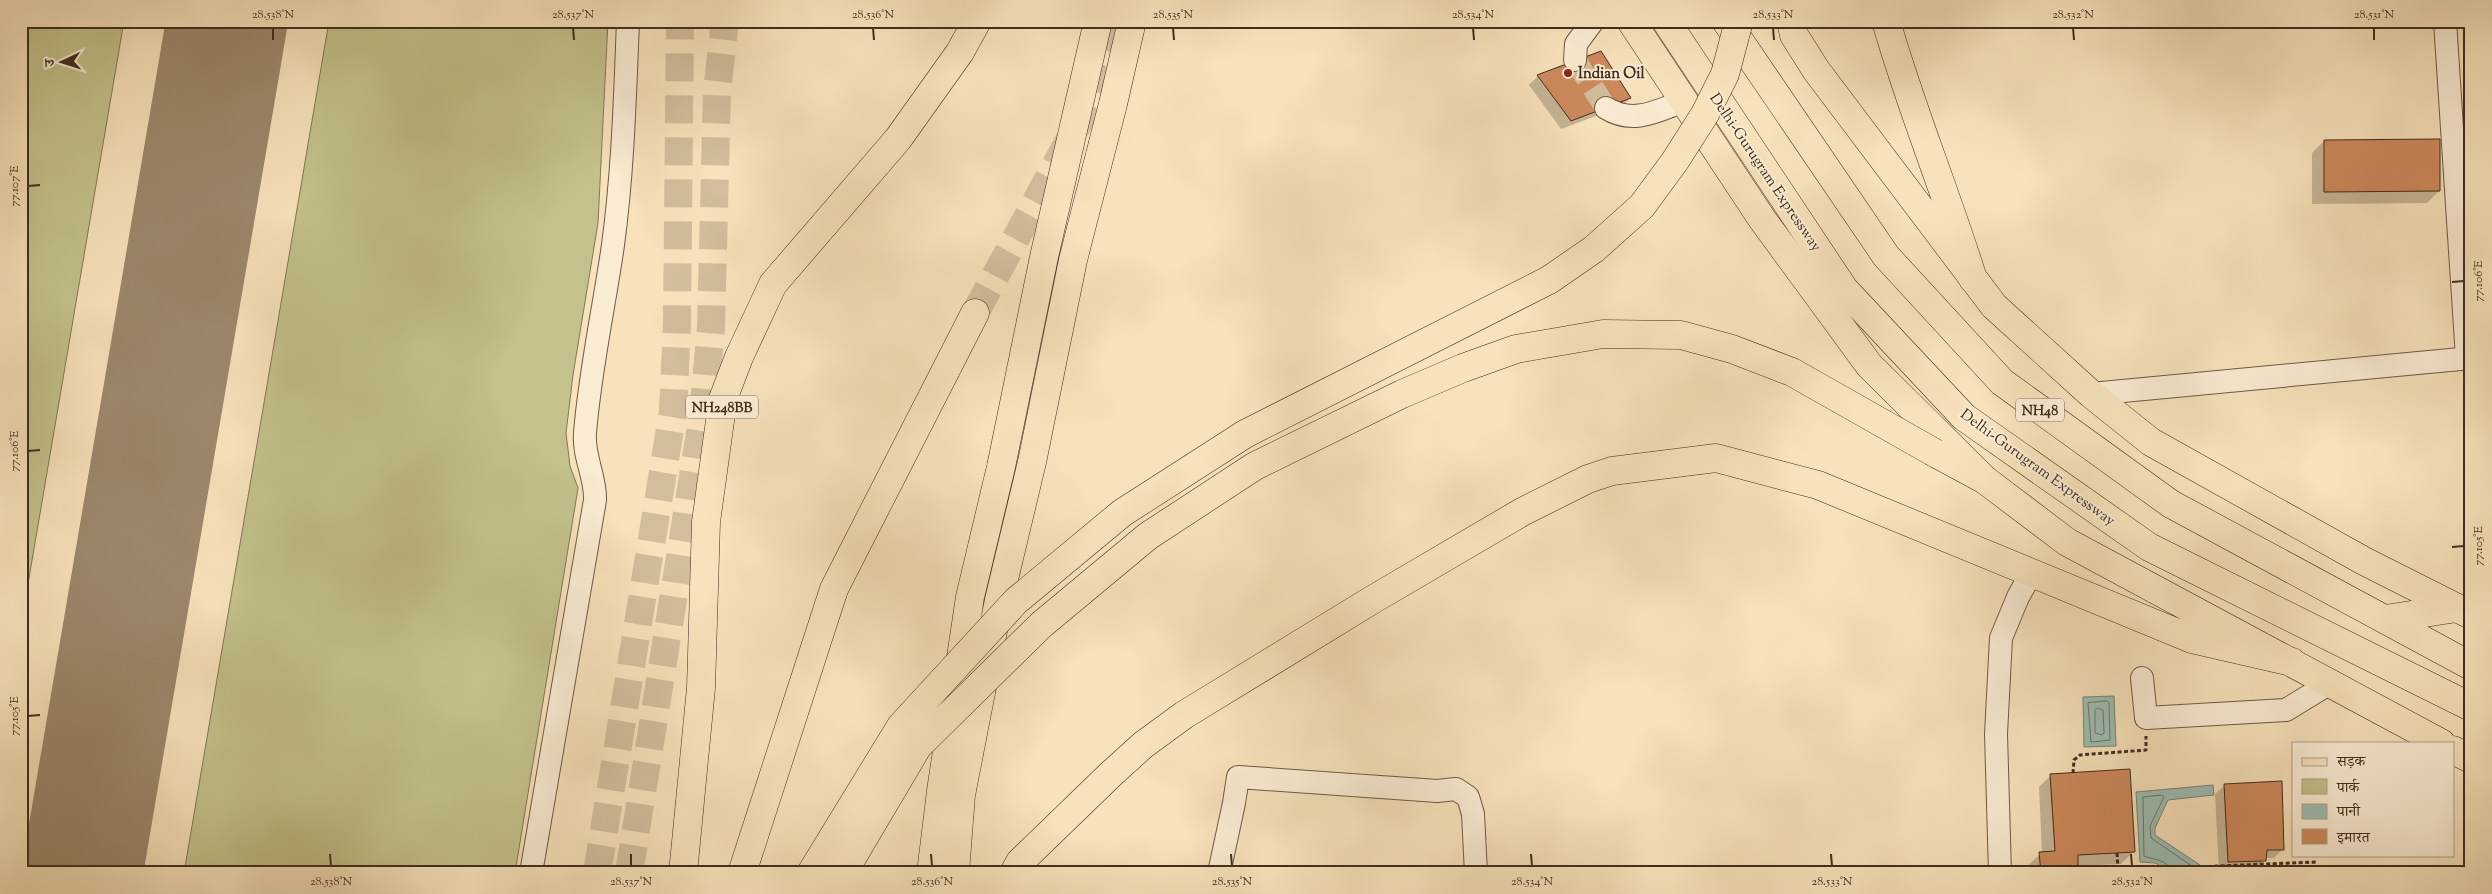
<svg xmlns="http://www.w3.org/2000/svg" width="2492" height="894" font-family="'Sorts Mill Goudy','Noto Serif Devanagari',serif">
	<style>
		.green { fill: #c3c28c; stroke: #827855 }
		.water { fill: #9dbdb2; stroke: #788377 }
		.shadow { fill: #0003 }
		.lines { fill: none; stroke-linecap: round; stroke-linejoin: round }
		.shore { stroke: #6e7568; stroke-width: 1 }
		.runway { stroke: #9c886c; stroke-width: 121 }
		.building { fill: #cd895c; stroke: #402d1e }
		.minor-tunnel { stroke: #d2be9c; stroke-width: 22; stroke-dasharray: 22 11; stroke-linecap: butt }
		.highway-tunnel { stroke: #d2be9c; stroke-width: 28; stroke-dasharray: 28 14; stroke-linecap: butt }
		.minor-casing { stroke: #6e5a45; stroke-width: 24 }
		.major-casing { stroke: #402d1e; stroke-width: 29 }
		.highway-casing { stroke: #402d1e; stroke-width: 29 }
		.path { stroke: #402d1e; stroke-width: 3; stroke-dasharray: 4 2.5; stroke-linecap: butt }
		.minor { stroke: #faecd3; stroke-width: 22 }
		.major { stroke: #f7e2bb; stroke-width: 28 }
		.highway { stroke: #f7e2bb; stroke-width: 28 }
		.highway-bridge-casing { stroke: #402d1e; stroke-width: 29; stroke-linecap: butt }
		.highway-bridge { stroke: #f7e2bb; stroke-width: 28 }
		.ticks { fill: none; stroke: #402d1e; stroke-width: 2 }
		.poi-dot { fill: #8f2418; stroke: #faecd3; stroke-width: 2 }
		.labels { text-anchor: middle; stroke-width: 4; stroke-linejoin: round; paint-order: stroke }
		.shield { fill: #faecd3; stroke: #786654; stroke-width: 1 }
		.shield-label { font-size: 14px; font-weight: bold; fill: #402d1e }
		.poi-label { font-size: 15px; font-weight: bold; fill: #402d1e; stroke: #faecd3; text-anchor: start }
		.street-label { font-size: 15px; fill: #402d1e; stroke: #faecd3 }
		.neatline { fill: none; stroke: #402d1e; stroke-width: 2 }
		.ticks-label { font-size: 12px; text-anchor: middle; fill: #402d1e }
	</style>
	<rect width="100%" height="100%" fill="#f7e2bb"/>
	<filter id="stains"><feTurbulence type="fractalNoise" baseFrequency=".004" numOctaves="4"/><feColorMatrix values="0 0 0 0 .2 0 0 0 0 .09 0 0 0 0 .02 0 0 0 .5 -.17"/></filter>
	<radialGradient id="worn" r=".72"><stop offset=".6" stop-color="#630" stop-opacity="0"/><stop offset="1" stop-color="#630" stop-opacity=".3"/></radialGradient>
	<path class="green" d="M21,21H124L21,625Z
		M329,21H608L598,223L573,375L566,433L570,466L578,488L515,873H184Z"/>
	<path class="water" d="M2114,696L2116,746L2084,747L2083,697Z
		M2213,785L2214,795L2168,800L2155,828V835L2206,869L2207,873H2168L2156,863L2140,862L2136,792Z"/>
	<path class="shadow" d="M2307,21H2367L2307,26Z
		M1601,53L1630,98L1621,107L1561,129L1529,85L1538,76Z
		M2324,141L2439,191L2427,203L2312,204V153Z
		M2051,775L2133,852L2121,864L2077,866V873H2028V865L2042,853L2039,787Z
		M2225,785L2283,849L2274,858H2265L2254,871H2219L2215,794Z"/>
	<g class="lines">
		<path class="shore" d="M2107,701L2109,703L2110,740L2091,742L2088,703Z
			M2097,708L2103,710L2104,733L2102,735L2095,733V710Z
			M2171,873C2169,859 2154,860 2144,856L2143,797L2161,795L2164,797L2150,826L2151,838L2202,873"/>
		<path class="runway" d="M82,873L227,21"/>
	</g>
	<path class="building" d="M1601,51L1631,98L1571,121L1537,75Z
		M2440,139V191L2324,192V140Z
		M2130,769L2135,852L2078,855V873H2041L2039,852L2055,851L2050,774Z
		M2282,781L2284,850H2267L2266,861L2228,862L2224,784Z
		M2303,867L2304,873H2222V871Z"/>
	<g class="lines">
		<path class="minor-tunnel" d="M1575,60L1606,108"/>
		<path class="highway-tunnel" d="M975,313L1094,95L1123,21
			M597,873L673,411L677,324L680,21
			M629,873L703,414L711,327L717,91L725,21"/>
		<defs>
			<path id="minor" d="M2445,21L2467,358
				M1575,60L1576,44L1593,21
				M1606,108C1633,125 1657,111 1684,101
				M2091,394L2471,358
				M2142,678L2146,718L2286,710L2330,683
				M531,873L595,500C596,477 583,457 585,433C590,370 604,308 613,245C623,171 625,96 628,21
				M1219,873L1234,803L1238,777L1437,791L1456,789L1468,797L1473,814L1476,873
				M2000,873L1996,734L2001,638L2018,597L2031,574"/>
			<path id="major" d="M1631,21L1762,219L1869,365L1985,480L2067,542L2441,743
				M1791,21L1794,35L1816,70L1994,306L2091,394L2151,442L2364,561L2471,615
				M2453,750L2471,759
				M931,873L941,791L970,597L1001,467L1044,257L1098,21
				M955,873L961,795L999,600L1032,462L1073,260L1113,104L1132,21
				M1014,873L1020,862L1111,774L1143,745L1184,715L1372,600L1522,512L1588,479L1612,471L1716,458L1818,485L2192,639L2292,662"/>
			<path id="highway" d="M1666,21L1844,289L1964,417L2149,547L2471,707
				M1726,21L1886,256L2002,382L2171,504L2471,666
				M1886,21C1911,109 1946,192 1973,279
				M1935,453L1985,480
				M2385,619L2457,608
				M683,873L701,688L706,522L723,399L739,357L773,284L898,139L960,52L977,21
				M742,873L834,589L975,313"/>
		</defs>
		<use href="#minor" class="minor-casing"/>
		<use href="#major" class="major-casing"/>
		<use href="#highway" class="highway-casing"/>
		<path class="path" d="M2073,773L2074,760L2080,755L2146,750V736
			M2117,853L2118,869
			M2216,866L2217,873
			M2078,872L2118,869L2144,873
			M2203,873L2216,866L2317,862"/>
		<use href="#minor" class="minor"/>
		<use href="#major" class="major"/>
		<use href="#highway" class="highway"/>
		<defs>
			<path id="highway-bridge" d="M811,873L901,726L1016,601L1122,513L1245,434L1549,280L1594,249L1642,206L1675,161L1705,114L1725,74L1739,21
				M843,873L918,746L1041,625L1148,536L1255,466L1402,394L1463,368L1516,349L1603,334L1681,335L1732,349L1792,372L1935,453"/>
		</defs>
		<use href="#highway-bridge" class="highway-bridge-casing"/>
		<use href="#highway-bridge" class="highway-bridge"/>
	</g>
	<path class="ticks" d="M273,28V40M573,28L574,40M873,28L874,40M1173,28L1174,40M1473,28L1474,40M1773,28L1774,40M2073,28L2074,40M2374,28V40M28,186L40,185M2452,282L2464,281M28,451L40,450M2452,547L2464,546M28,716L40,715M330,854L331,866M631,854V866M931,854L932,866M1231,854L1232,866M1531,854L1532,866M1831,854L1832,866M2131,854L2132,866"/>
	<circle class="poi-dot" cx="1568" cy="73" r="5"/>
	<g class="labels">
		<g class="shield">
			<rect x="686" y="395.5" width="72" height="23" rx="4"/>
			<rect x="2016" y="398.5" width="48" height="23" rx="4"/>
		</g>
		<g class="shield-label">
			<text x="722" y="412">NH248BB</text>
			<text x="2040" y="415">NH48</text>
		</g>
		<g class="poi-label">
			<text x="1578" y="78">Indian Oil</text>
		</g>
		<g class="street-label">
			<text transform="translate(1766 172) rotate(56)" y="5">Delhi-Gurugram Expressway</text>
			<text transform="translate(2038 467) rotate(36)" y="5">Delhi-Gurugram Expressway</text>
		</g>
	</g>
	<rect width="2492" height="894" fill="none" stroke="#f7e2bb" stroke-width="55"/>
	<rect x="2292" y="742" width="162" height="115" fill="#faecd3" stroke="#b0a08b"/>
	<rect x="2302" y="758" width="25" height="8" fill="#f7e2bb" stroke="#b0a08b"/>
	<text x="2337" y="766" font-size="15" fill="#402d1e">सड़क</text>
	<rect x="2302" y="779" width="25" height="15" fill="#c3c28c" stroke="#b0a08b"/>
	<text x="2337" y="792" font-size="15" fill="#402d1e">पार्क</text>
	<rect x="2302" y="804" width="25" height="15" fill="#9dbdb2" stroke="#b0a08b"/>
	<text x="2337" y="816" font-size="15" fill="#402d1e">पानी</text>
	<rect x="2302" y="829" width="25" height="15" fill="#cd895c" stroke="#b0a08b"/>
	<text x="2337" y="842" font-size="15" fill="#402d1e">इमारत</text>
	<g transform="translate(62 62) rotate(266)" stroke="#faecd3" stroke-width="4" paint-order="stroke">
	<path d="M0-4L9 19L0 12L-9 19Z" fill="#402d1e"/>
	<text y="-8" font-size="14" font-weight="bold" text-anchor="middle" fill="#402d1e">उ</text>
	</g>
	<rect x="28" y="28" width="2436" height="838" class="neatline"/>
	<g class="ticks-label">
		<text x="273" y="18">28.538°N</text>
		<text x="573" y="18">28.537°N</text>
		<text x="873" y="18">28.536°N</text>
		<text x="1173" y="18">28.535°N</text>
		<text x="1473" y="18">28.534°N</text>
		<text x="1773" y="18">28.533°N</text>
		<text x="2073" y="18">28.532°N</text>
		<text x="2374" y="18">28.531°N</text>
		<text transform="translate(14 186) rotate(-90)" y="4">77.107°E</text>
		<text transform="translate(2478 281) rotate(-90)" y="4">77.106°E</text>
		<text transform="translate(14 451) rotate(-90)" y="4">77.106°E</text>
		<text transform="translate(2478 546) rotate(-90)" y="4">77.105°E</text>
		<text transform="translate(14 716) rotate(-90)" y="4">77.105°E</text>
		<text x="331" y="885">28.538°N</text>
		<text x="631" y="885">28.537°N</text>
		<text x="932" y="885">28.536°N</text>
		<text x="1232" y="885">28.535°N</text>
		<text x="1532" y="885">28.534°N</text>
		<text x="1832" y="885">28.533°N</text>
		<text x="2132" y="885">28.532°N</text>
	</g>
	<rect width="100%" height="100%" filter="url(#stains)"/>
	<rect width="100%" height="100%" fill="url(#worn)"/>
</svg>
